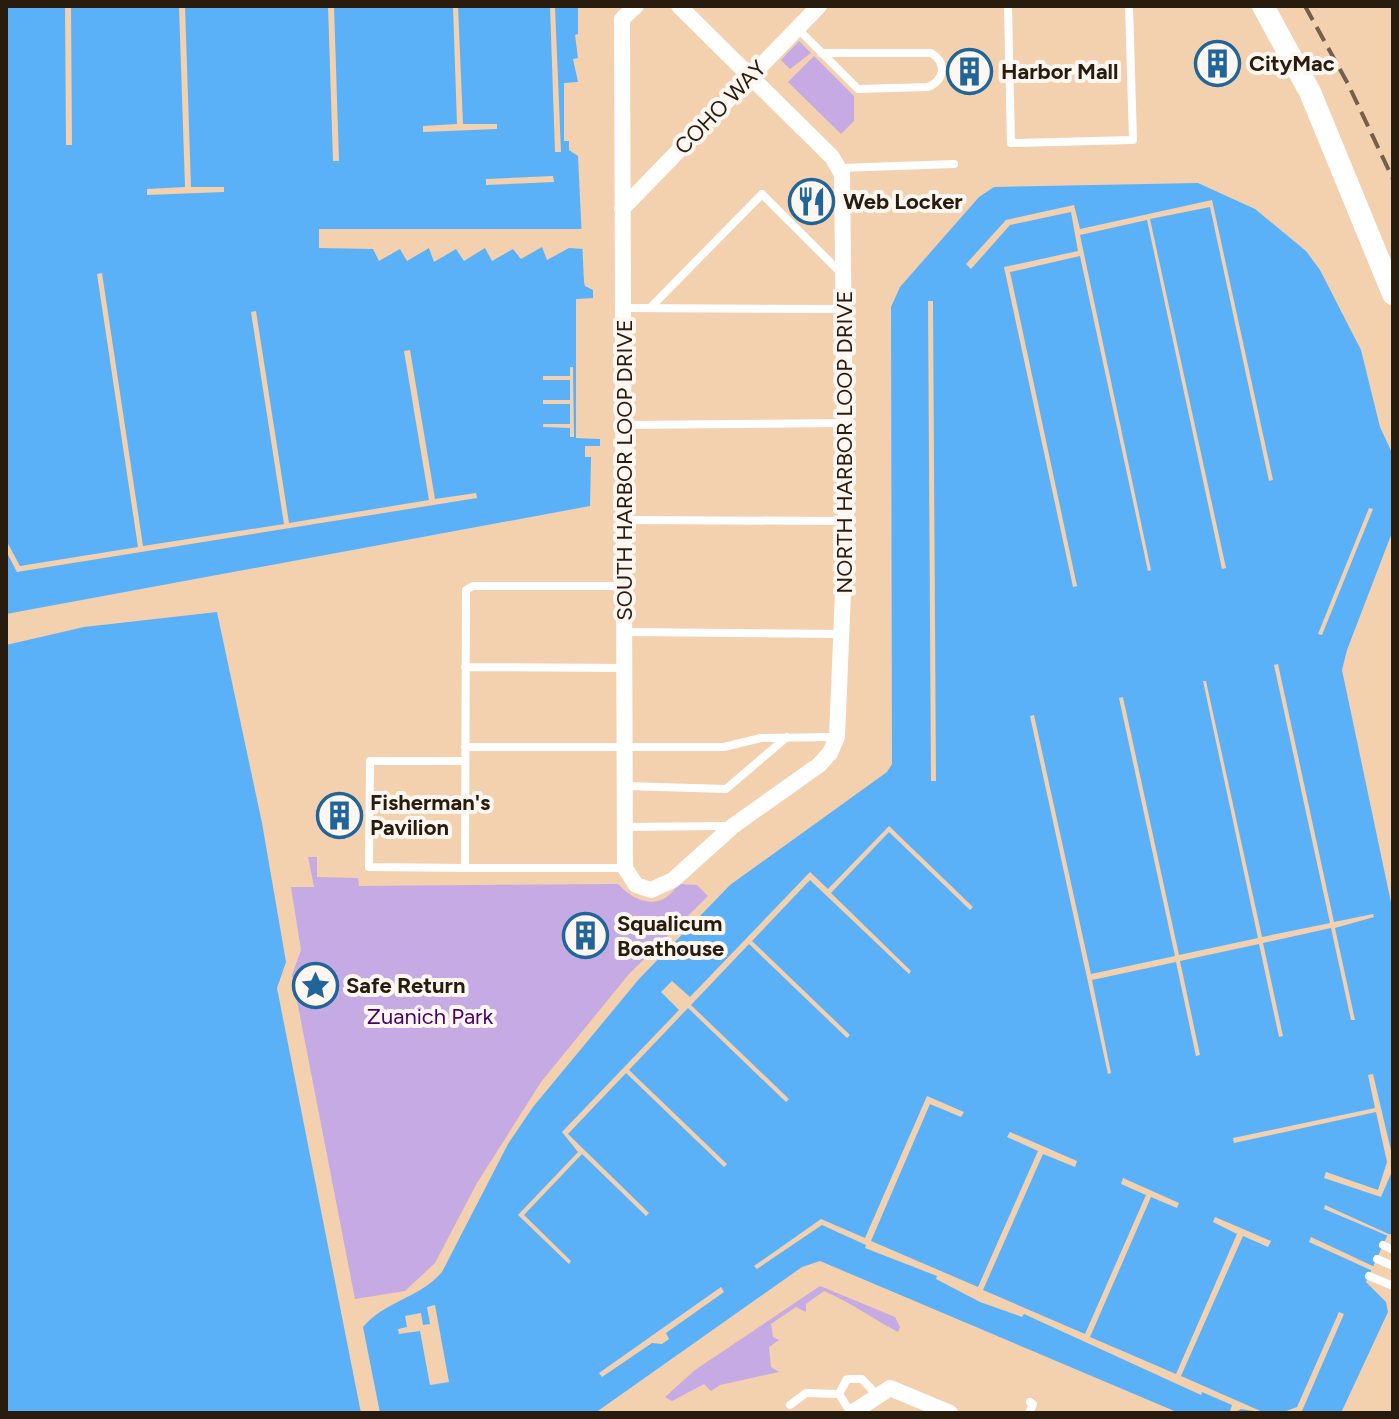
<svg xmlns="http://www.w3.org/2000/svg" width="1399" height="1419" font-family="Figtree,sans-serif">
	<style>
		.green { fill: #c5aae4 }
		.water { fill: #5bb1f8 }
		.pier { fill: #f3d0ae }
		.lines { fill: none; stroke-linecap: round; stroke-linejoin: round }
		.lane { stroke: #fff; stroke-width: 8 }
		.street { stroke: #fff; stroke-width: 16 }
		.secondary { stroke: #fff; stroke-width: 22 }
		.rail { stroke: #745f4a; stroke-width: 4; stroke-dasharray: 16 8; stroke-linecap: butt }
		.labels { text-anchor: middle; stroke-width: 8; stroke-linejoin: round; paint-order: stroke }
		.poi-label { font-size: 22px; font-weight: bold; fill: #281c0f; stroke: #fef6f0; text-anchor: start }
		.street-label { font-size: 22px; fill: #281c0f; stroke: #fef6f0 }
		.park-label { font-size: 22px; fill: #45006f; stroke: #fef6f0 }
	</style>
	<rect width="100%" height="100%" fill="#f3d0ae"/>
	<path class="green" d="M799,41L811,53L790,69L781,60Z
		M814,56L854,96V121L841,134L788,82Z
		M308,857H317V877L358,878L359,886L618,884C636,904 663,911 678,884L697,885L708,896L629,974L541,1082L477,1183L435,1263L405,1291L355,1299L292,975L301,950L291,887H314Z
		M820,1286L895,1317L900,1327L898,1332C871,1318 854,1304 824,1291L806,1304V1312L796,1307L771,1324L773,1337L779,1340L769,1347L771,1367L779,1372L720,1385L711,1391L704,1384L672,1401L665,1397L695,1370Z"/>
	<path class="water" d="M6,6H578V34L575,35L578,58L573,59L578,82L564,83V141H569V150L578,156L584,282L585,286L593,290V298L576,299V438L600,439V446H585V457H591L590,506L6,614Z
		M1198,183L1255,209L1306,251L1320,270L1361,350L1380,427L1393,455V530L1347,650L1342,670L1393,912V1234H1388L1366,1282L1386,1302L1388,1312L1341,1413H1179L820,1261L802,1267L595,1413H380L363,1327C385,1301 420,1298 442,1272L508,1144L533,1107L639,979L730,885L887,772L892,764L891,307L900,287L979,197L994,187Z
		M217,612L262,823L286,962L277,988L361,1413H6V645L84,627Z"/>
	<path class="pier" d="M65,6H71L72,145H66Z
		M179,6H185L191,187H224V192L147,195V189L185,187Z
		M328,6H334L339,161H333Z
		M453,6H458L463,124H497V129L423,132V126L457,124Z
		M550,6H555L561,152H555Z
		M553,176L554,182L486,185V179Z
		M1212,200L1273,480L1269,481L1210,207L1150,219L1226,568L1222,569L1147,220L1080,235L1151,570L1148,571L1080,256L1010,272L1077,586L1073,587L1004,267L1078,251L1071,212L1010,225L971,269L966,264L1006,220L1074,205L1080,229Z
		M319,229H583L584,249L569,248L547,260L542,247L521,259L513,249L492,261L485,248L464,261L456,249L434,262L429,248L407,261L400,249L379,261L373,249L319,248Z
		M102,273L143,546L284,524L251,312L256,311L289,523L429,500L404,351L410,350L435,499L476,493L477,498L17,572L6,551V540L20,566L138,547L97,274Z
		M928,301H933L936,781H931Z
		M570,367H573L574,437H570V428L543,427V424H570V404H543V400H570V380H543V376H570Z
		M1369,508L1373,509L1322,635L1318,634Z
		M1278,664L1334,922L1373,914L1374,917L1335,928L1355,1020H1351L1331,928L1263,943L1283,1036L1279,1037L1259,944L1180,961L1200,1055L1196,1056L1176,962L1092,980L1111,1073L1108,1074L1030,716L1034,715L1091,974L1175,956L1119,698L1123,697L1179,955L1258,938L1203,681H1206L1262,937L1330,923L1274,665Z
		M889,826L973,907L970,910L889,832L831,893L911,971L909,974L810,880L752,941L850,1035L847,1038L749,944L691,1005L789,1099L786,1102L688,1008L629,1070L727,1164L724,1167L626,1073L568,1134L649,1213L646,1216L582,1154L524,1215L571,1261L569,1264L518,1215L578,1152L562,1132L679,1010L661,992L672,981L690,997L810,872L828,889Z
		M1373,1074L1393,1159V1169L1381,1197L1324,1178L1326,1172L1378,1190L1387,1162L1376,1112L1234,1143L1233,1138L1375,1108L1368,1075Z
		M927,1096L964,1112L961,1117L930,1104L871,1241L978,1287L1038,1151L1007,1137L1010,1132L1077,1161L1075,1167L1043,1154L983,1290L1085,1334L1146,1195L1121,1184L1123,1178L1179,1203L1177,1208L1151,1197L1090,1337L1176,1374L1237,1234L1213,1222L1215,1217L1271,1241L1268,1247L1243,1236L1181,1376L1265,1413L1241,1409L1234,1413L1230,1411L1232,1405L1202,1392L1201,1395L1024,1314L1022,1317L980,1302L936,1279L937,1276L865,1248L866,1245L822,1225L757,1269L754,1266L821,1219L865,1238Z
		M1325,1205L1393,1236V1238L1324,1209Z
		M1311,1237L1377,1268L1375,1272L1309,1242Z
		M721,1287L724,1292L666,1333L669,1339L662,1344L652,1343L602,1377L599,1373Z
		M435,1305L449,1382L430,1385L420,1331L399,1334L398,1329L407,1327L405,1316L421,1313L423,1325L430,1324L427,1307Z
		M1339,1312L1344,1314L1302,1411L1281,1413L1297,1407Z"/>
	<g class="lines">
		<path class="lane" d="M1008,6L1011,143L1133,140L1129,6
			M798,29L858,89L928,87C945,80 947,62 931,53H821
			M840,168L954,164
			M623,308L845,309
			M650,308L762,194L843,275
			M624,425L845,423
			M624,520L846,521
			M623,586H473L466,590L465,868H625
			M624,632L842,634
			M465,667L624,668
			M465,747H724L761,738L836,737
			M465,761H370L369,867L465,868
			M625,786L726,789L787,737
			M625,827L728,826
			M1383,1245L1393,1250
			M1377,1259L1393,1266
			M1369,1276L1393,1286
			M790,1405L806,1393L839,1394
			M851,1413L839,1394L847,1379H862L876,1394
			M1029,1413L1033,1404L1030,1402"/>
		<path class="street" d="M636,6L622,19L625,868L636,885L651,890L673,880L733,826L819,765L830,753L837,737L846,521L842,174L832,157L679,6
			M622,209L819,6
			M852,1413L890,1388L950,1413"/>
		<path class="secondary" d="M1263,6L1310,92L1393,294"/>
		<path class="rail" d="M1305,6L1348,84L1393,179"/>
	</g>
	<defs>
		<symbol id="building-ring" viewBox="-11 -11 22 22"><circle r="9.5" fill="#fef6f0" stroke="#20659a" stroke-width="1.5"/><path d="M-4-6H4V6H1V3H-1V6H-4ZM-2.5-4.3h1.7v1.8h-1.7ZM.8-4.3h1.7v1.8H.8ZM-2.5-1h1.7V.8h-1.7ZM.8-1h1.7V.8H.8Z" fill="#20659a"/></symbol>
		<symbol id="restaurant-ring" viewBox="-11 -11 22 22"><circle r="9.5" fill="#fef6f0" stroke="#20659a" stroke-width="1.5"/><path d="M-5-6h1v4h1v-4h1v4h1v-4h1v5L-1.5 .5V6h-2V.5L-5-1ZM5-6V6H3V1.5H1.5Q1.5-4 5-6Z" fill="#20659a"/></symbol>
		<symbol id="sight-ring" viewBox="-11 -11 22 22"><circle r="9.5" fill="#fef6f0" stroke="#20659a" stroke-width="1.5"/><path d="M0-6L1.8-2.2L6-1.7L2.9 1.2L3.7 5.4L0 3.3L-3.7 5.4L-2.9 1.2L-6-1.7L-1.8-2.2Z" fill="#20659a"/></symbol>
	</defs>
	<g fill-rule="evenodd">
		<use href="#building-ring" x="1192" y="38" width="51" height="51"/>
		<use href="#building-ring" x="944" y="46" width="51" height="51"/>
		<use href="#restaurant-ring" x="786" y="176" width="51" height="51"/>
		<use href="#building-ring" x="314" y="790" width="51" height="51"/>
		<use href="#building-ring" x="560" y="910" width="51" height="51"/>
		<use href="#sight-ring" x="290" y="960" width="51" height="51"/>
	</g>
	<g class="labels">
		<g class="poi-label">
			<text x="1249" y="71">CityMac</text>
			<text x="1001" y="79">Harbor Mall</text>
			<text x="843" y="209">Web Locker</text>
			<text x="370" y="810">Fisherman's<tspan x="370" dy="25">Pavilion</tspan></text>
			<text x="617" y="931">Squalicum<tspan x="617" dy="25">Boathouse</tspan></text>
			<text x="346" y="993">Safe Return</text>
		</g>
		<g class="street-label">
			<text transform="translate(720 107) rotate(-46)" y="8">COHO WAY</text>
			<text transform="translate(844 442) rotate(-90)" y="8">NORTH HARBOR LOOP DRIVE</text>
			<text transform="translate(624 470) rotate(-90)" y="8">SOUTH HARBOR LOOP DRIVE</text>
		</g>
		<g class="park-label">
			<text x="430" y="1024">Zuanich Park</text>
		</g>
	</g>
	<rect width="1399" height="1419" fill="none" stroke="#281c0f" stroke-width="16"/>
</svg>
